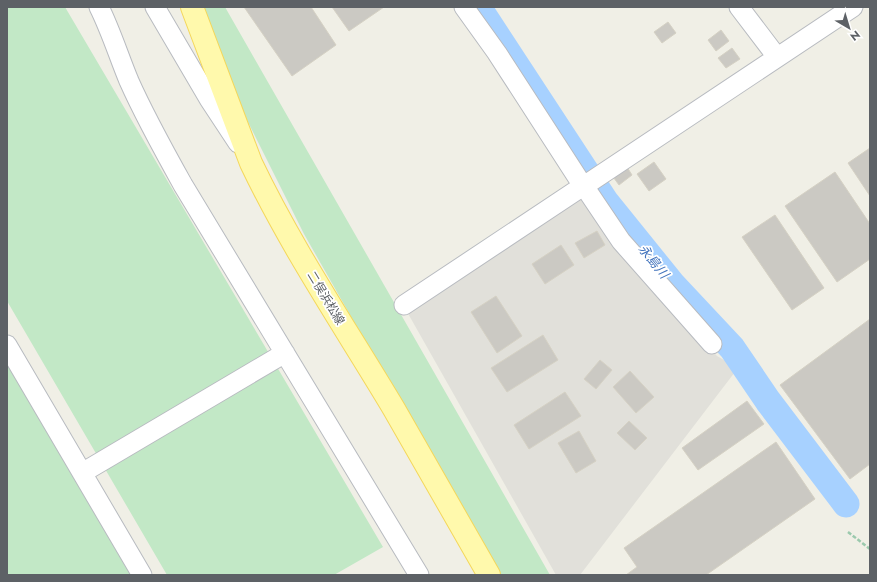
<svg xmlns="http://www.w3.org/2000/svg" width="877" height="582" font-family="Jost,'Noto Sans JP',sans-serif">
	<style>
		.industrial { fill: #e1e0da }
		.green { fill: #c2e8c6 }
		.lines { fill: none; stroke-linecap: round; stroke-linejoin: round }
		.river { stroke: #a7d1ff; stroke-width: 27 }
		.building { fill: #cbc9c3; stroke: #d5d1c4 }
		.minor-casing { stroke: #b8bbc0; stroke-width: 21 }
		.major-casing { stroke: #f4d75b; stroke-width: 24 }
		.path { stroke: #9bc9ad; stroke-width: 2.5; stroke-dasharray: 4 2; stroke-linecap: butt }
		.minor { stroke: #fff; stroke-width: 19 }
		.major { stroke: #fff9ac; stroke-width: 22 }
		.labels { text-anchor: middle; stroke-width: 3.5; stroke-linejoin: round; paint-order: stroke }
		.street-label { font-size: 12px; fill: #5d6166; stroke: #fff }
		.water-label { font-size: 13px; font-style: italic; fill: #4374bd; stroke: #fff }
	</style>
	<rect width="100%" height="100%" fill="#f0efe6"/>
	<path class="industrial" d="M583,197L619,253L717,356L738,368L580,575H556L406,310Z"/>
	<path class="green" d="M7,7H65L383,547L334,575H167L7,301Z
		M202,7H225L550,575H498L304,234L247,120Z
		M7,362L137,575H7Z"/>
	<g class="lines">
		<path class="river" d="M478,7L605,201L672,284L732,348L768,401L846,504"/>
	</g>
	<path class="building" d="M244,7H311L336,45L292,76Z
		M332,7H384L349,31Z
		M668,22L676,33L662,43L654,32Z
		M721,30L729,41L716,51L708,40Z
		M732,48L740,59L726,68L718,58Z
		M870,148V196L848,163Z
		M654,162L666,179L649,191L637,174Z
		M625,164L632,175L619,185L611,174Z
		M835,172L870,224V259L837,282L785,206Z
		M775,215L824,288L792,310L742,237Z
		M597,231L605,245L584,258L575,243Z
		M561,245L574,265L545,284L532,264Z
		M496,296L522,336L497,353L471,312Z
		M870,319V464L850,479L780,385Z
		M543,335L558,360L507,392L491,368Z
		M600,360L612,370L596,389L584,379Z
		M630,371L654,397L636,413L613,387Z
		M565,392L581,416L529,449L514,425Z
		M747,401L764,424L698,470L682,448Z
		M629,421L647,438L635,450L617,433Z
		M579,431L596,461L576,473L558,443Z
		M776,442L815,499L706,575H626L637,567L624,548Z"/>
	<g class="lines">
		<defs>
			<path id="minor" d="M99,7C111,31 119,57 129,81C145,117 164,151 183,185L419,575
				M155,7L209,99L238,143
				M464,7L497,53L583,186H584L621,241L712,344
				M739,7L777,57
				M584,186L853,7
				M404,305L583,186
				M7,345L142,575
				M82,473L285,353"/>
			<path id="major" d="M192,7L251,163C292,249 345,327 394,409C426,464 457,520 489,575"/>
		</defs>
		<use href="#minor" class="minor-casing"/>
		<use href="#major" class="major-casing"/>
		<path class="path" d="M848,532L870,549"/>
		<use href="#minor" class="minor"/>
		<use href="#major" class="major"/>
	</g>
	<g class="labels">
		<g class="street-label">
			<text transform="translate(326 298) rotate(59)" y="4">二俣浜松線</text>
		</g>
		<g class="water-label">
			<text transform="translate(654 261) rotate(51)" y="5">永島川</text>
		</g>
	</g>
	<rect width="877" height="582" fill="none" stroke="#5d6166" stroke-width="16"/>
	<g transform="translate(849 28) rotate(142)" stroke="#ffffff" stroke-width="3" paint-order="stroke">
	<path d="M0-3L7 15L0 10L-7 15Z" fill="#5d6166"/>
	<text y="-6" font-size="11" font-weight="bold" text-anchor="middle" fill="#5d6166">N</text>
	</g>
</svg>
